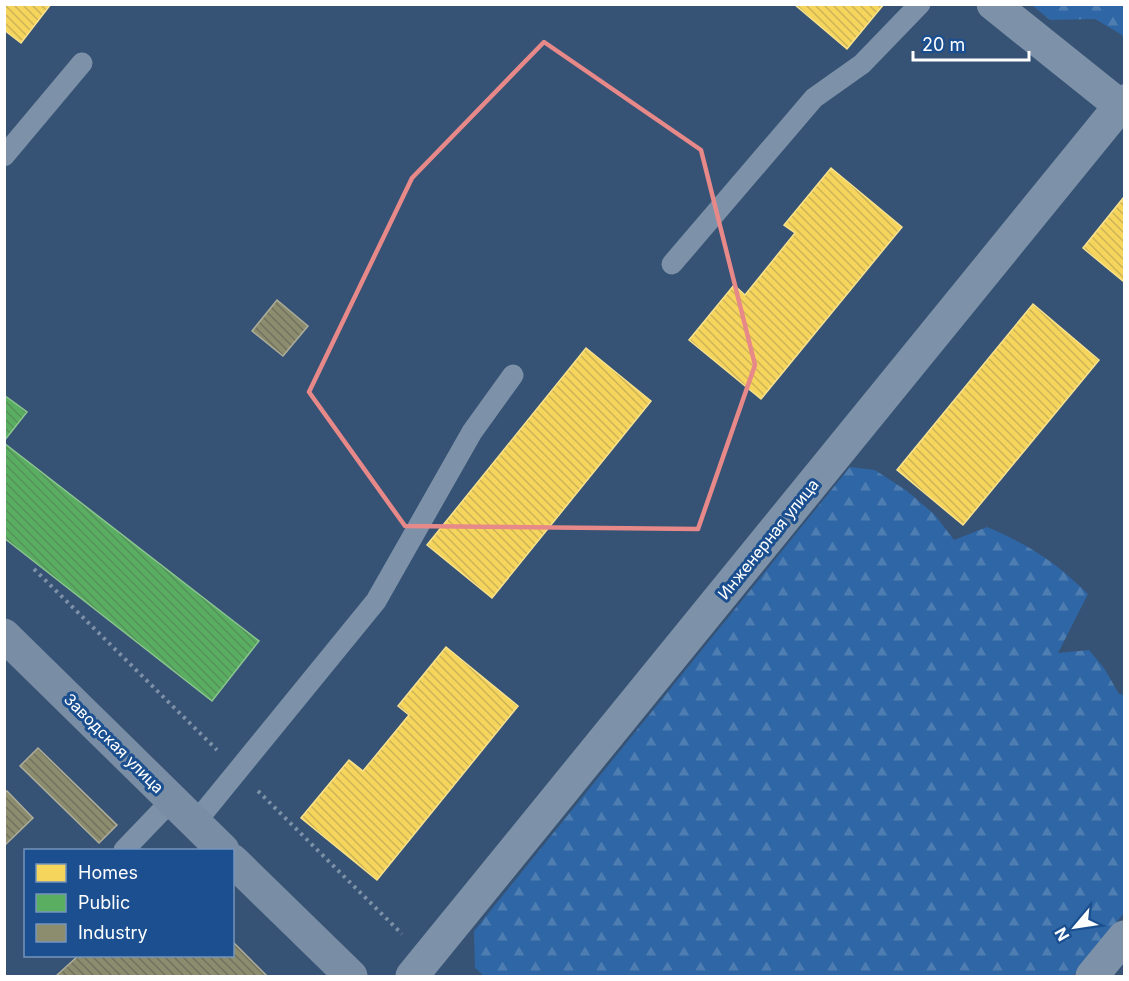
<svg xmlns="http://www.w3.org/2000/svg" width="1129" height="981" font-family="Inter,sans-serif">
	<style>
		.forest { fill: url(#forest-firs) }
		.homes { fill: url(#homes-back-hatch); stroke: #f9e28d; stroke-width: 1.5 }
		.public { fill: url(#public-back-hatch); stroke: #8cc690; stroke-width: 1.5 }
		.industry { fill: url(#industry-back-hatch); stroke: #aeae9a; stroke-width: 1.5 }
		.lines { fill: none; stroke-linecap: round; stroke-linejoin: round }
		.path { stroke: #7d92a8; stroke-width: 4; stroke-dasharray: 3 4.5; stroke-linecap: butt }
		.lane { stroke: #7d92a8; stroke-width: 21 }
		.street { stroke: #7d92a8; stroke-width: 33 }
		.secondary { stroke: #798da4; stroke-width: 33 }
		.marked { fill: none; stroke: #e88989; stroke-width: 4.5; stroke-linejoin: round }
		.labels { text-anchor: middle; stroke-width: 6; stroke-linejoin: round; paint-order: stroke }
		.street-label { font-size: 16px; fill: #fff; stroke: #1b4f8f }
	</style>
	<defs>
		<pattern id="forest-firs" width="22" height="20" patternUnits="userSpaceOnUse" patternTransform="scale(1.5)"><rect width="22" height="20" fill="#2f66a5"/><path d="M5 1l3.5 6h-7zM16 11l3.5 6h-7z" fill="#4e7db2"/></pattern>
		<pattern id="homes-back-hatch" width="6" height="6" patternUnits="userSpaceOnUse" patternTransform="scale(1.5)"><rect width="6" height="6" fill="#f6d55c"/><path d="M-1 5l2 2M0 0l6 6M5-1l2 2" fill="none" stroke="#ccb358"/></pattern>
		<pattern id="public-back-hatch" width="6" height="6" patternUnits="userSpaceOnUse" patternTransform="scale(1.5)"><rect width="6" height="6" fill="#5aae61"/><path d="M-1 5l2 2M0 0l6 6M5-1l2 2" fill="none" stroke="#56915b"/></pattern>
		<pattern id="industry-back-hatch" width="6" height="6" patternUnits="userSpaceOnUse" patternTransform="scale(1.5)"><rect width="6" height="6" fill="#8c8c6e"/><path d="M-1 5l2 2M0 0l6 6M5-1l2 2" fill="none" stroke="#727260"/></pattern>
	</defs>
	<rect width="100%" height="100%" fill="#365274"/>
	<path class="forest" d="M1032,5H1124V42L1122,35L1095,19L1050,20Z
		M850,467L875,470L907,491L935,515L954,540L987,527C1028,544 1057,563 1088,594L1058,653L1089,650L1104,668L1119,694L1124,695V913L1073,976H484L475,968L474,931Z"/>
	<path class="homes" d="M4,4H51L21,43L4,30Z
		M794,4H884L847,49Z
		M831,168L902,227L761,399L689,340L734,285L745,295L795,233L784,225Z
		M1124,197V282L1083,248Z
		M1033,304L1099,360L963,525L897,470Z
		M586,348L651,401L492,598L427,545Z
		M446,647L518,706L377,880L301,818L349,760L363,771L409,715L398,706Z"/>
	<path class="public" d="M4,395L27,412L4,441Z
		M4,443L259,641L212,701L4,538Z"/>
	<path class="industry" d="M277,300L308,326L283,356L252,331Z
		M38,748L117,825L99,843L20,766Z
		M7,791L33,818L4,846V793Z
		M232,941L267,976H56L78,956H232Z"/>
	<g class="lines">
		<path class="path" d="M34,569L217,750
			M258,791L402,934"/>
		<path class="lane" d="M4,156L82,63
			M672,264L814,98L862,64L920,4
			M195,823L376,601L472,432L513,375
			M124,850L172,800"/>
		<path class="street" d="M993,4L1124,109
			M412,976L1124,101
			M1092,976L1124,937"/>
		<path class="secondary" d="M4,635L223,850
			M232,860L351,976"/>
	</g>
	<path class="marked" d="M544,42L701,150L755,365L698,529L405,526L309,392L412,178Z"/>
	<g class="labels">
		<g class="street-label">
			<text transform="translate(768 539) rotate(-51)" y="6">Инженерная улица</text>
			<text transform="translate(114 743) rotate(45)" y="6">Заводская улица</text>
		</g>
	</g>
	<rect width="1129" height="981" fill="none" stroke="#ffffff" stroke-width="12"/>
	<rect x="24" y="849" width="210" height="108" fill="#1b4f8f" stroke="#7695bc" stroke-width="1.5"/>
	<rect x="36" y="864" width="30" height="18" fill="#f6d55c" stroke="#7695bc" stroke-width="1.5"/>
	<text x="78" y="879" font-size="18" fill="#ffffff">Homes</text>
	<rect x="36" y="894" width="30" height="18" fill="#5aae61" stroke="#7695bc" stroke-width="1.5"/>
	<text x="78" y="909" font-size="18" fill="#ffffff">Public</text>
	<rect x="36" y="924" width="30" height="18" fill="#8c8c6e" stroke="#7695bc" stroke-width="1.5"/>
	<text x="78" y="939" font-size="18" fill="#ffffff">Industry</text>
	<g transform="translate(1075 927) rotate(241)" stroke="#1b4f8f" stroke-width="4.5" paint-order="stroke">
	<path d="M0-4.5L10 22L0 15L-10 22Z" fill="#ffffff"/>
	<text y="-9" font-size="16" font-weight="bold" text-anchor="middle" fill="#ffffff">N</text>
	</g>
	<path d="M913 51v9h116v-9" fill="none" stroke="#ffffff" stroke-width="3"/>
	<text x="922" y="51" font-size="18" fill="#ffffff" stroke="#1b4f8f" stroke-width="4.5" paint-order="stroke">20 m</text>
</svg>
